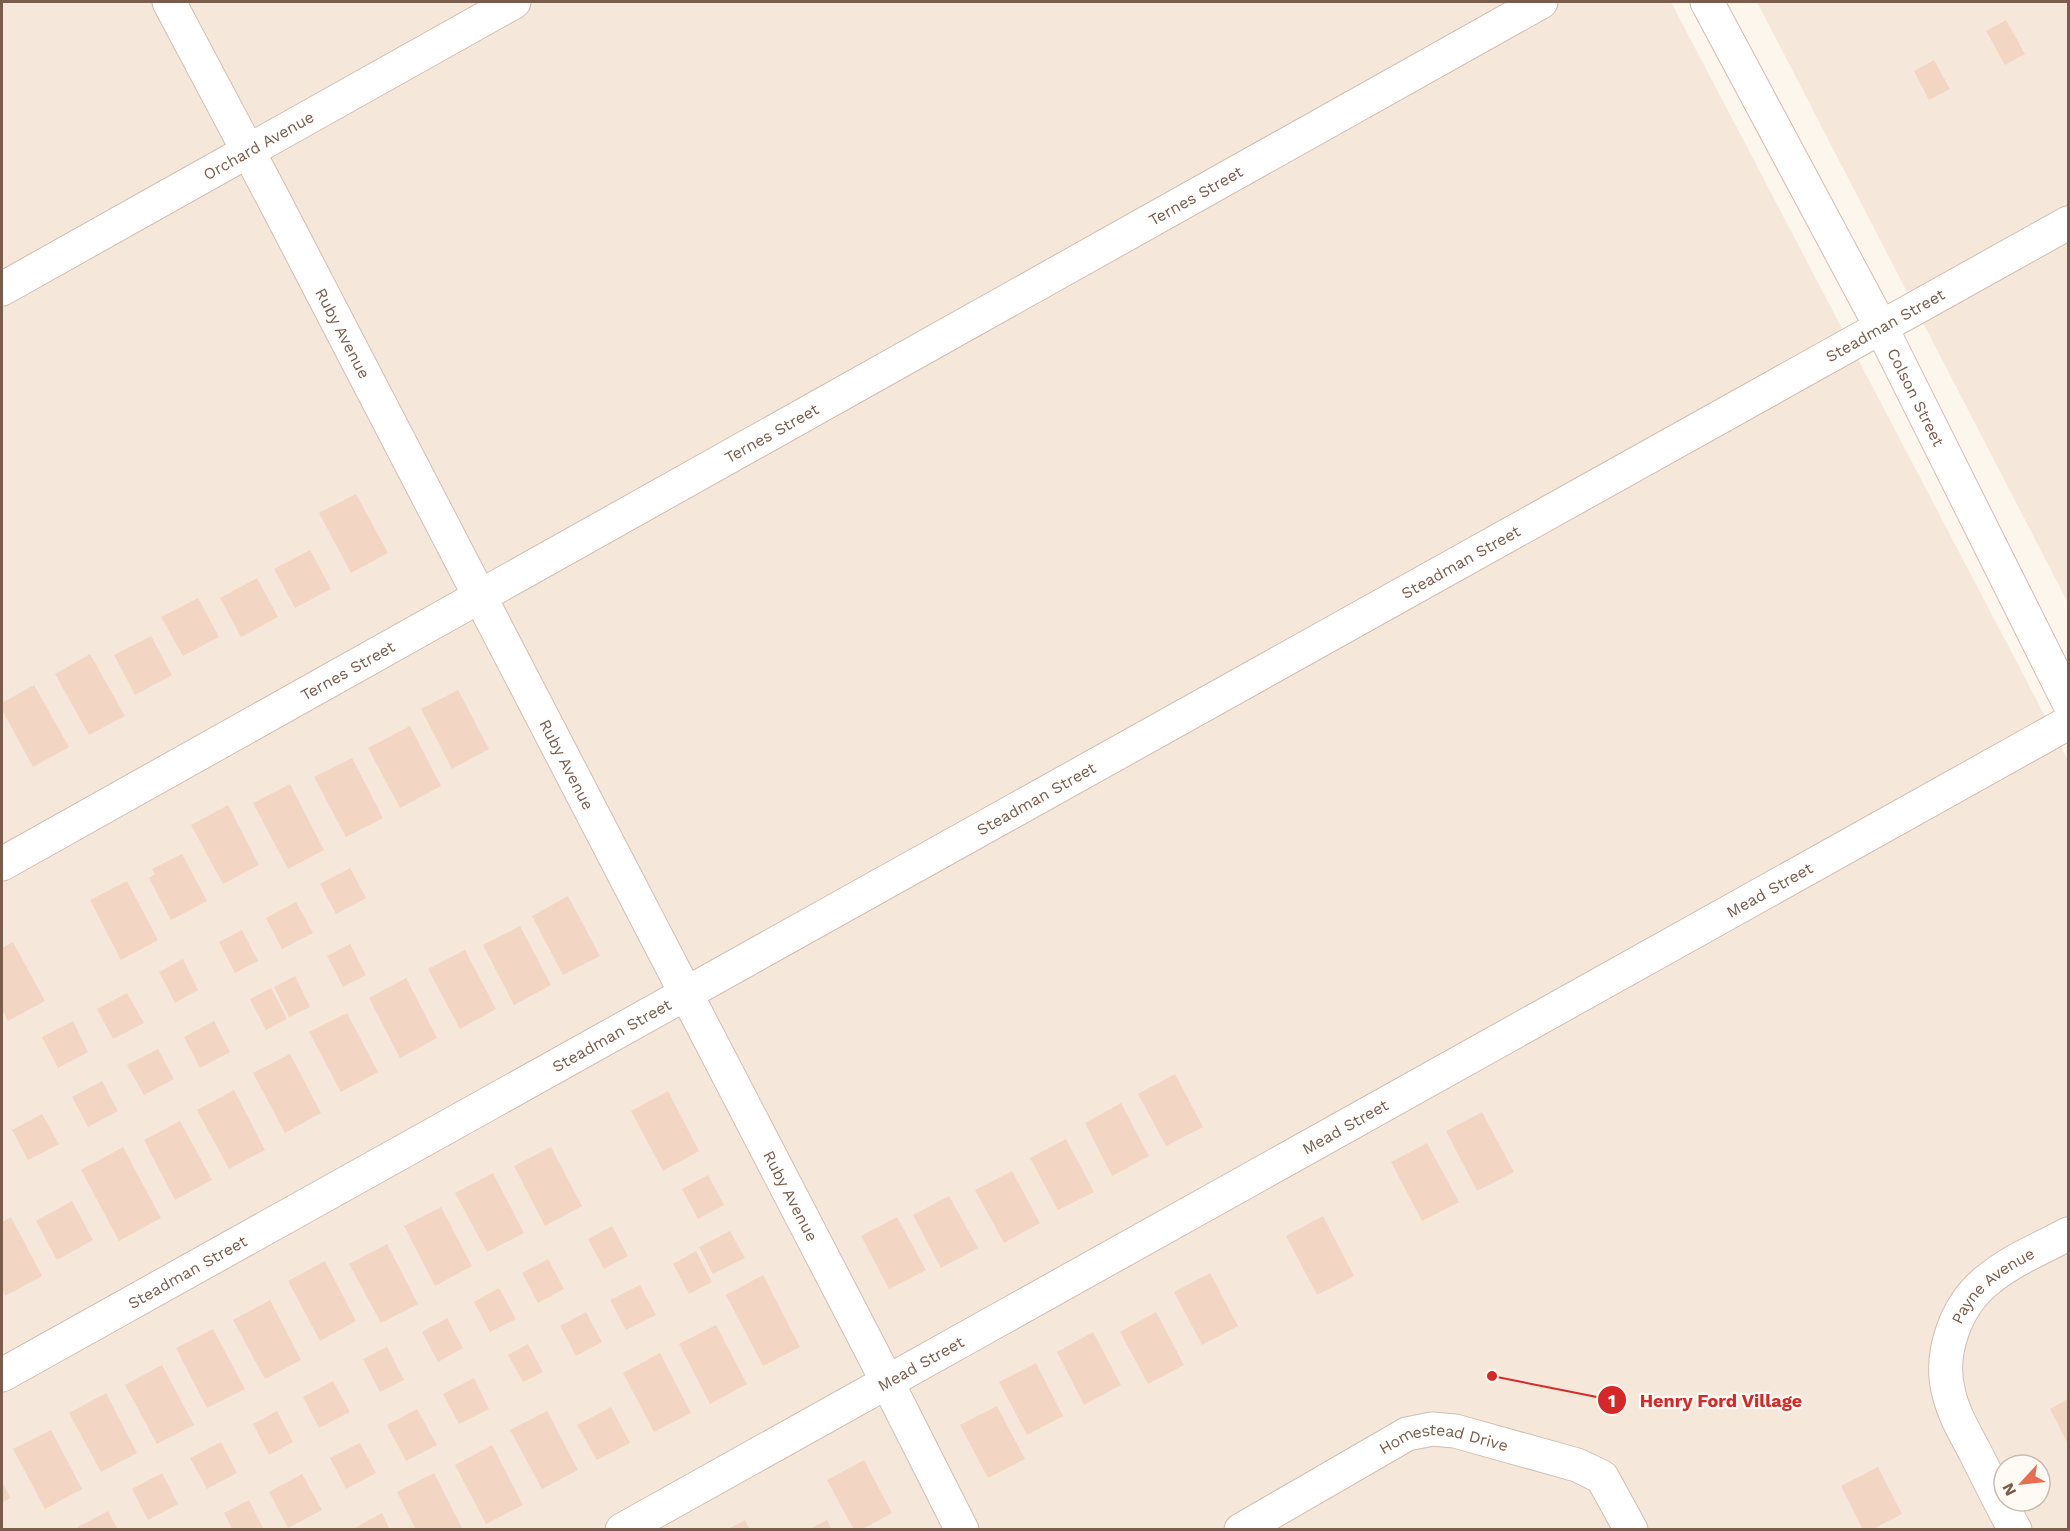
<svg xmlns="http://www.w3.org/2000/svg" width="2070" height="1531" font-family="'Work Sans',sans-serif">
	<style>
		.residential { fill: #f5e8da; fill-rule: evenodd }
		.building { fill: #f3d5c3 }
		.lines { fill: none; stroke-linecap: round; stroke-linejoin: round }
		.street-casing { stroke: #d1beb0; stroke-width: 35 }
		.street { stroke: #fff; stroke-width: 33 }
		.labels { text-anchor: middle; stroke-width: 4.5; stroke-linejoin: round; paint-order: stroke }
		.street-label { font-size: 16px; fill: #7a5c4d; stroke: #fffaf3 }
		.leader { fill: none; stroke: #d62828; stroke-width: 2 }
		.callout-dot { fill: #d62828; stroke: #fffaf3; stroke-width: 2 }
		.mark-label { font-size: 18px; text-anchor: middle; font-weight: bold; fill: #fff }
		.callout-label { font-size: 18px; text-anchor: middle; font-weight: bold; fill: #d62828; stroke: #fffaf3; stroke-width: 4.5; stroke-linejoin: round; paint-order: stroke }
	</style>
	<rect width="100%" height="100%" fill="#fdf6ec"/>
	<path class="residential" d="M2,2H1671L2068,760V1529L2,1530ZM2004,1465H2040V1501H2004Z
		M1757,2H2068V603Z"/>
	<path class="building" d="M2006,20L2025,54L2005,65L1986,31Z
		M1934,60L1950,89L1929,100L1914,71Z
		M356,494L388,553L351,573L319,513Z
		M310,550L331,589L295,608L274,569Z
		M257,578L278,617L241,637L220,598Z
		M198,598L219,637L183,656L161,617Z
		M151,636L172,675L135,695L114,655Z
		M90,654L125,716L89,735L55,674Z
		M34,685L69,747L33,767L2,710V703Z
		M458,690L489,749L452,769L421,709Z
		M410,726L441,786L400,808L368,748Z
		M352,758L383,818L346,837L314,777Z
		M290,784L324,850L288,869L253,803Z
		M228,805L259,865L223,884L191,825Z
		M182,854L207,901L171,920L149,878L155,874L152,869Z
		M350,868L366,898L336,914L320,884Z
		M127,881L158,940L121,960L90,900Z
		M568,896L600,956L563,975L532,916Z
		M296,902L313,933L282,949L266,918Z
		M520,926L551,985L514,1005L483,945Z
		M242,930L258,961L235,973L219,942Z
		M13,942L45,1001L8,1021L2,1009V948Z
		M350,944L366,975L343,987L327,956Z
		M465,950L496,1009L460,1029L428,969Z
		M183,959L198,990L175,1003L159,972Z
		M295,976L310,1007L289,1017L274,987Z
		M406,978L437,1038L400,1058L369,998Z
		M271,988L287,1019L266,1030L250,999Z
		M127,993L144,1023L113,1039L97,1009Z
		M347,1013L378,1072L341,1092L309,1032Z
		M73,1021L88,1052L58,1068L42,1037Z
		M214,1021L230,1052L200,1068L184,1037Z
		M158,1049L174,1079L144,1095L127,1065Z
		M290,1054L321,1113L285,1133L253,1073Z
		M1175,1074L1203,1127L1166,1146L1138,1094Z
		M102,1081L118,1111L88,1127L72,1097Z
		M234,1090L265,1150L229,1169L197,1110Z
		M668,1091L699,1151L663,1171L631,1111Z
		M1121,1103L1149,1156L1112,1176L1085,1123Z
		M1482,1112L1514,1172L1477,1191L1446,1131Z
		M42,1114L59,1144L28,1160L12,1130Z
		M180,1121L212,1180L175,1200L144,1140Z
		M1066,1139L1094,1192L1058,1210L1030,1158Z
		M1427,1143L1459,1202L1422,1221L1391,1162Z
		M123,1147L161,1218L119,1241L81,1170Z
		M551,1147L582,1206L545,1226L514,1166Z
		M1012,1171L1040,1223L1004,1243L975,1190Z
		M493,1173L524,1233L487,1252L455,1193Z
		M708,1175L724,1205L698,1219L682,1189Z
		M949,1196L978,1248L941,1268L913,1215Z
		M72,1201L93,1240L57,1260L36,1221Z
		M441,1207L472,1266L435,1286L404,1226Z
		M1323,1216L1354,1276L1317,1295L1286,1236Z
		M11,1217L42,1276L5,1296L2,1288V1222Z
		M897,1217L926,1270L889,1289L861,1236Z
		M612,1226L628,1256L604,1269L588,1239Z
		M730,1231L745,1258L713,1274L699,1247Z
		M387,1244L418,1304L381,1323L349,1264Z
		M696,1251L712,1282L689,1294L673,1264Z
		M548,1259L564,1289L538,1303L522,1273Z
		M325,1261L356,1321L320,1341L288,1281Z
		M1210,1273L1238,1326L1202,1345L1174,1292Z
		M763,1275L800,1347L763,1366L726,1295Z
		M640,1285L656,1315L626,1330L610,1300Z
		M499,1288L516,1319L490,1332L474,1302Z
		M270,1300L301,1360L265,1379L233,1320Z
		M586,1312L602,1342L576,1356L560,1326Z
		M1156,1312L1184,1365L1148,1384L1120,1332Z
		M447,1318L463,1348L438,1362L422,1332Z
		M716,1325L747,1384L710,1404L679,1344Z
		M213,1329L245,1389L207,1408L176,1348Z
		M1093,1332L1121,1385L1084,1405L1057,1352Z
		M528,1344L543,1372L523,1382L508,1355Z
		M387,1347L404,1380L380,1392L363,1359Z
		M660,1353L691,1413L654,1432L623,1373Z
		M1036,1363L1063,1416L1027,1435L999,1382Z
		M162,1365L194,1425L157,1444L125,1385Z
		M474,1378L489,1409L459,1424L443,1394Z
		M333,1381L350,1412L319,1428L303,1397Z
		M106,1393L137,1453L101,1472L69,1413Z
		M2068,1399V1444L2050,1409Z
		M997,1406L1025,1459L988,1478L960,1425Z
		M611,1407L630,1443L597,1460L577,1425Z
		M417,1409L437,1445L406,1461L387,1425Z
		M277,1411L293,1442L269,1455L253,1424Z
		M547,1411L578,1470L542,1489L510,1430Z
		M51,1430L82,1489L45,1509L13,1449Z
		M221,1442L237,1473L207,1489L190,1458Z
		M360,1443L376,1473L346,1489L330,1458Z
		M492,1445L523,1505L486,1524L455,1465Z
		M864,1460L892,1513L861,1530H854L827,1480Z
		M1878,1467L1902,1514L1871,1530H1863L1841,1486Z
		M162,1473L178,1504L148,1520L132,1489Z
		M434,1473L463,1530H416L397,1492Z
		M302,1474L322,1510L288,1528L269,1492Z
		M2,1481L10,1498L2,1503Z
		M249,1500L264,1530H233L224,1513Z
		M108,1511L118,1530H79L78,1527Z
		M382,1513L390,1530H351Z
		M745,1520L750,1530H726Z
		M827,1520L832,1530H808Z"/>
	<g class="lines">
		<defs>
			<g id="street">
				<path id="s1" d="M169,2L273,198L872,1352L962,1530"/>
				<path id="s2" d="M1707,2L1881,327L2068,701"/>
				<path id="s3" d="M2,289L514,2"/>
				<path id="s4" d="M2,864L1541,2"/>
				<path id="s5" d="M2,1375L2068,223"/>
				<path id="s6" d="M622,1530L2068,723"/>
				<path id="s7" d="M1241,1530L1407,1434L1432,1429L1455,1431L1577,1465L1602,1477L1631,1530"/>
				<path id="s8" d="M2015,1530C2001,1504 1988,1478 1975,1452C1965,1433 1954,1415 1949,1394C1938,1354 1956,1304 1989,1279C2012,1260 2042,1248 2068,1234"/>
			</g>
		</defs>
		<use href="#street" class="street-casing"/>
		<use href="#street" class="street"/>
	</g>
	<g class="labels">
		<g class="street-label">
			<text dy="6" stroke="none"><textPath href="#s3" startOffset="294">Orchard Avenue</textPath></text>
			<text dy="6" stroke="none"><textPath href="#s4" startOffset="1368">Ternes Street</textPath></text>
			<text dy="6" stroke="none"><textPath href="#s5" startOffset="2156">Steadman Street</textPath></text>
			<text dy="6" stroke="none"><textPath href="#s1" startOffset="374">Ruby Avenue</textPath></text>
			<text dy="6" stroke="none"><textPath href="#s2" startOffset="447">Colson Street</textPath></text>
			<text dy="6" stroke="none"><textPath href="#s4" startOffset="882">Ternes Street</textPath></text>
			<text dy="6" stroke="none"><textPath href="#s5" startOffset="1670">Steadman Street</textPath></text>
			<text dy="6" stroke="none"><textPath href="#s4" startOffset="396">Ternes Street</textPath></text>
			<text dy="6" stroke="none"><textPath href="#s1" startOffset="860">Ruby Avenue</textPath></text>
			<text dy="6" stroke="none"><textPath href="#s5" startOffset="1184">Steadman Street</textPath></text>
			<text dy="6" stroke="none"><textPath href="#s6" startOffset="1314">Mead Street</textPath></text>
			<text dy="6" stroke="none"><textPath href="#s5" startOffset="698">Steadman Street</textPath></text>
			<text dy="6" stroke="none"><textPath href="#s6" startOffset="828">Mead Street</textPath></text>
			<text dy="6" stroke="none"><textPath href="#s1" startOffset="1346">Ruby Avenue</textPath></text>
			<text dy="6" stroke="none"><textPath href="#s5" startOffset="212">Steadman Street</textPath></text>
			<text dy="6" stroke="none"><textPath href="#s8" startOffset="278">Payne Avenue</textPath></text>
			<text dy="6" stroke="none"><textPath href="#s6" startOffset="342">Mead Street</textPath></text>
			<text dy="6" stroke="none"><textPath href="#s7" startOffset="228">Homestead Drive</textPath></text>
		</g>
	</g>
	<path class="leader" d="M1492 1376L1612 1400"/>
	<g class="callout-dot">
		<circle cx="1492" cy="1376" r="6"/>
		<circle cx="1612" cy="1400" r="15"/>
	</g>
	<g class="mark-label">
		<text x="1612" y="1407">1</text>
	</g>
	<g class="callout-label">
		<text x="1721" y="1407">Henry Ford Village</text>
	</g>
	<rect width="2070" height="1531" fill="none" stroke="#7a5c4d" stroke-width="6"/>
	<g transform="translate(2022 1483) rotate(243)"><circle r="28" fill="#fffaf3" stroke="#cabbb1" stroke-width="1.5"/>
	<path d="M0-4.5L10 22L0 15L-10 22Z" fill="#e76f51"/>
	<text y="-9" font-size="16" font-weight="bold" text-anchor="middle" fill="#7a5c4d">N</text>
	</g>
</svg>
